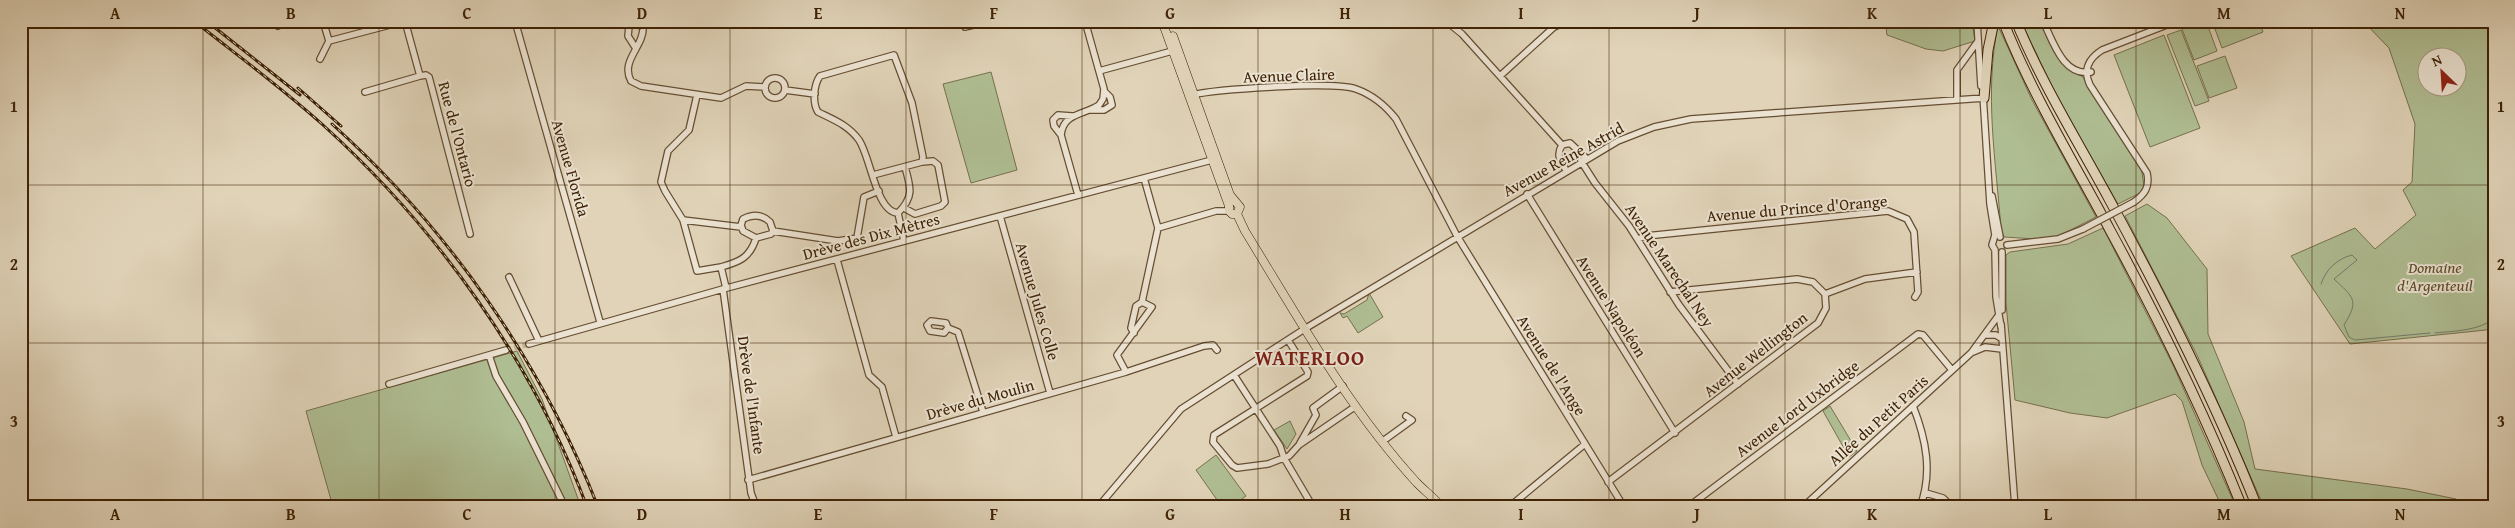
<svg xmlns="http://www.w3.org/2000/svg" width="2515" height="528" font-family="'Gentium Book Plus',serif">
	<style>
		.green { fill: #afbd92; stroke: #76704c; fill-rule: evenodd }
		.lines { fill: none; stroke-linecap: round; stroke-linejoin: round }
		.stream { stroke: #727b6c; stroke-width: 1 }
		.minor-tunnel { stroke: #c0b094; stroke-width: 5.5; stroke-dasharray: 5.5 3; stroke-linecap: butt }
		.minor-casing { stroke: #664e32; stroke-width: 8 }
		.major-casing { stroke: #3e2205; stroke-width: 9 }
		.highway-casing { stroke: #3e2205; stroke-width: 11 }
		.minor { stroke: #ebe2d1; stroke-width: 5.5 }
		.major { stroke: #e0d3b8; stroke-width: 8 }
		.highway { stroke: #e0d3b8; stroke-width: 9 }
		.rail-casing { stroke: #3e2205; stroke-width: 3 }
		.rail { stroke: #ebe2d1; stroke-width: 1; stroke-dasharray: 4; stroke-linecap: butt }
		.minor-bridge-casing { stroke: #664e32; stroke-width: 8; stroke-linecap: butt }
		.minor-bridge { stroke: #ebe2d1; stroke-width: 5.5 }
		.grid { fill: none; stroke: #3e2205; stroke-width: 1; stroke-opacity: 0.55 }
		.labels { text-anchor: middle; stroke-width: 4; stroke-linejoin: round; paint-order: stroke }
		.street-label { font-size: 16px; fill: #3e2205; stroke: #ebe2d1 }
		.park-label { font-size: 16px; font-style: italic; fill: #5a4928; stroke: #ebe2d1 }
		.district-label { font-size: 21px; font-weight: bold; letter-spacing: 1px; fill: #7a1f14; stroke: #ebe2d1 }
		.neatline { fill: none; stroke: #3e2205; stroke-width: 2 }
		.grid-label { font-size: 16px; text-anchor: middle; font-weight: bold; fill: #3e2205 }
	</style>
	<rect width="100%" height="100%" fill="#e0d3b8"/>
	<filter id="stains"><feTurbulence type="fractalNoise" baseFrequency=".004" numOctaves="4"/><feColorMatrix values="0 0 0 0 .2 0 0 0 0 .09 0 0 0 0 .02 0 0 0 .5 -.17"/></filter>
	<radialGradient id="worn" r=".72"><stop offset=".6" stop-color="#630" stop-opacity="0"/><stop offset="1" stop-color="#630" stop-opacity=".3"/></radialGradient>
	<path class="green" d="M1885,21H1972L1975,41L1943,51L1926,49L1887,35Z
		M2021,21H2040L2061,62L2083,77L2141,166L2144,186L2140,193L2118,204L2056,96Z
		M2206,21L2217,51L2194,60L2182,29Z
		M2212,21H2259L2263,32L2222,48Z
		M2363,21H2494V325L2486,330L2350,344L2291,256L2355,228L2375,249L2416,215L2403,190L2412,182L2415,124L2389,48ZM2428,58H2458V88H2428Z
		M1998,26L2032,100L2096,217L2059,236L2036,239L2004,237L2001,229C1996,162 1984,92 1998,26Z
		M2181,30L2209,101L2195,106L2167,35Z
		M2164,35L2200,128L2150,147L2114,55Z
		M2225,56L2237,88L2209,98L2197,66Z
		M991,72L1017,170L971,183L943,84Z
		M2147,204L2167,218L2207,269L2208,334L2244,422L2255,469L2407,489L2456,499L2454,507H2264L2197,355L2125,216Z
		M2103,228L2173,365L2236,507H2222L2202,465L2182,401L2175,394L2107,418L2070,413L2015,400L2006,303V255L2010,252L2068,244Z
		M1369,293L1383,317L1358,333L1347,316L1343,318L1340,313L1344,314L1367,300Z
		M517,351L542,399L581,507H333L306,411Z
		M1830,406L1857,451L1849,457L1823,411Z
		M1290,421L1296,434L1287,449L1274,430Z
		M1216,455L1246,496L1231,507H1222L1196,470Z"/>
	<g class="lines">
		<path class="stream" d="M2321,284C2326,269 2337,259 2352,255L2357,260L2334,279C2353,297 2360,300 2344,325L2349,337L2355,340L2430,333
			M2435,333C2453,331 2480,331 2494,318"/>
		<path class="minor-tunnel" d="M506,350L529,344"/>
		<defs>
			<path id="minor" d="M323,21L329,41L405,21
				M405,21L420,76L426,75L429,77L470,234
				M515,21L600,322
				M1446,21L1462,34L1562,145
				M1977,21L1981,86
				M2043,21C2053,41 2063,77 2091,72
				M278,26L287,21
				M965,27L990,21
				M635,47L628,36L629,26L636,22L643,28C644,46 620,61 631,81L641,86L721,98L746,86L765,87
				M320,59L329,41
				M1099,71L1176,50
				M1500,76L1554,27L1565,22L1575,21
				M765 88a10 10 0 1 1 20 0a10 10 0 1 1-20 0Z
				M785,90L815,94
				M365,92L420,76
				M697,95L689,130L668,151L661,182L665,191L683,220L697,271L721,267L726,288
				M1191,95C1217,89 1334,81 1356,89C1373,95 1385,105 1396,119L1457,236L1624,507
				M1983,95L1990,204L1995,235L1992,245L1995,250L1996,297L2001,327
				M1957,100V70L1978,41
				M1091,110H1104L1112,105L1110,97L1104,91
				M1061,135L1054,126L1053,120L1058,115L1072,116
				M1581,161L1595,183L1629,226L1679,305L1738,384
				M1566,170C1560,161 1556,155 1562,145L1570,143L1586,158
				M873,175L922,162L923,157L912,103L894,55L820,76C814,84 812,103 818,112C834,120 848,125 859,140C871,158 876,212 898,213L904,241
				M1144,178L1158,228
				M1527,194L1675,433
				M1078,195L1061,135C1063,113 1084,115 1099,105L1103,99L1104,89L1085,21
				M1992,196L2000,237
				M2134,202C2145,194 2150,187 2147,173L2090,85C2083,70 2088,59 2102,50L2177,21
				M904,208L915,214L941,206L945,202L938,165L933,161L922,162
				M898,213C914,197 911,188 905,167
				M1000,216L1050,393
				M683,220L741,227
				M773,231L838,241L857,238L864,197L879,191
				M1638,239L1646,236L1888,211L1907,219L1914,232L1918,292L1915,297
				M2007,245L2058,239L2083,229
				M837,260L869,375L882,387L896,437
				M721,267C739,262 750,258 756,238L743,231L741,225L743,219C753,214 762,214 770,222L773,231L771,234L756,238
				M509,277L539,341
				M723,289L751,493L754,501L760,507
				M1670,292L1797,279L1813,282L1825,294
				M1825,294L1865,279L1917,272
				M1142,302L1158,228L1216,211H1229
				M2002,310V252
				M2001,324L2015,507
				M948,328L944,333L930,331L927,325L931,321L946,323L948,328L958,332L983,412
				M1134,333L1131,328L1136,306L1142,302
				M1986,335H1996L2002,339
				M1288,340L1308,372L1307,376L1214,435L1213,442L1232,465L1237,468L1268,464L1289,456L1299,445L1356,406
				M529,344L723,289L1212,160
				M1973,352L1985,347L2002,349
				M489,355L496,376L523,422L565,507
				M1126,372L1117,355L1152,307L1142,302
				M1234,375L1280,446L1284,458L1313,507
				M389,384L506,350
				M1913,406C1926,439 1933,473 1920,507
				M1383,441L1412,420L1406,416
				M1300,443L1316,415L1313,408L1343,386
				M748,480L1126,372L1204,346L1213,345L1217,350
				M1608,482L1818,323L1826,308L1825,294
				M1926,493L1943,498L1952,507
				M2478,506L2479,507
				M1098,507L1181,409L1306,328L1618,141L1654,127L1691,119L1984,98
				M1509,507L1585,444
				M1688,507L1918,334L1923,335L1952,370
				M1803,507L1971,353L1998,316"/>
			<path id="major" d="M1162,21L1229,206V211L1232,214H1237
				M1173,36L1230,195L1240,207L1237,214
				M1237,214L1245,231C1298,317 1348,408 1417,483C1425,491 1434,498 1442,507"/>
			<path id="highway" d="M2003,21C2032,94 2073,161 2110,230C2159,320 2204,412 2242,507
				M2016,21C2042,84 2077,140 2109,199C2163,299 2215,401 2257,507
				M1984,98L1988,50L1994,21"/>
		</defs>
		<use href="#minor" class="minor-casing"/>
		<use href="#major" class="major-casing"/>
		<use href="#highway" class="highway-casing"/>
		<use href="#minor" class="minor"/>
		<use href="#major" class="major"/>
		<use href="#highway" class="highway"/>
		<defs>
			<path id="rail" d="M194,21C237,55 282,88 323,125C438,229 533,362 587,507
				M214,27L300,95
				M298,88L341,126
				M332,124C448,228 541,361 598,507"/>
		</defs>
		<use href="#rail" class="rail-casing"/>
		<use href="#rail" class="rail"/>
		<defs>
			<path id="minor-bridge" d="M2083,229L2134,202"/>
		</defs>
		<use href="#minor-bridge" class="minor-bridge-casing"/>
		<use href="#minor-bridge" class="minor-bridge"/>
	</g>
	<path class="grid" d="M203,21V507M379,21V507M555,21V507M730,21V507M906,21V507M1082,21V507M1258,21V507M1433,21V507M1609,21V507M1785,21V507M1960,21V507M2136,21V507M2312,21V507M21,185H2494M21,343H2494"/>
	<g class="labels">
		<g class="street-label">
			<text transform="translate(1289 75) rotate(-2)" y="6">Avenue Claire</text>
			<text transform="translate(458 134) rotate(75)" y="6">Rue de l'Ontario</text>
			<text transform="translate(1563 159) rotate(-29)" y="6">Avenue Reine Astrid</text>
			<text transform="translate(571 168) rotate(74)" y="6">Avenue Florida</text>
			<text transform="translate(1797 208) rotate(-5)" y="6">Avenue du Prince d'Orange</text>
			<text transform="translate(871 236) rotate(-15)" y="6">Drève des Dix Mètres</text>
			<text transform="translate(1670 265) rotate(56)" y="6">Avenue Marechal Ney</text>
			<text transform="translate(1038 301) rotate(74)" y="6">Avenue Jules Colle</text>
			<text transform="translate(1612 306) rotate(58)" y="6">Avenue Napoléon</text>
			<text transform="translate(1755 354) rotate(-38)" y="6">Avenue Wellington</text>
			<text transform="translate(1552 365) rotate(58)" y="6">Avenue de l'Ange</text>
			<text transform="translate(752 395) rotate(82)" y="6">Drève de l'Infante</text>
			<text transform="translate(980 399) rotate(-16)" y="6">Drève du Moulin</text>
			<text transform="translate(1797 408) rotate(-37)" y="6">Avenue Lord Uxbridge</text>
			<text transform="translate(1878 420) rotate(-42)" y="6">Allée du Petit Paris</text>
		</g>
		<g class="park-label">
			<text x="2435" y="273">Domaine<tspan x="2435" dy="18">d'Argenteuil</tspan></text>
		</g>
		<g class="district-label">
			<text x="1310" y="365">WATERLOO</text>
		</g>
	</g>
	<rect width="2515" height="528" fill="none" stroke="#e0d3b8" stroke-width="55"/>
	<g transform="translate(2442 72) rotate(335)"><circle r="24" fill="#ebe2d1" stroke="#a6957f"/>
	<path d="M0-4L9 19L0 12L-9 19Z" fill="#8f2418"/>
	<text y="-8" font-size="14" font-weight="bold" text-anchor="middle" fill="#3e2205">N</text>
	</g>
	<rect x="28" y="28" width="2460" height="472" class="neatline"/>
	<g class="grid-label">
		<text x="115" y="19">A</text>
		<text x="291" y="19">B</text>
		<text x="467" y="19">C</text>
		<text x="642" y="19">D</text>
		<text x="818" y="19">E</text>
		<text x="994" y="19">F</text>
		<text x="1170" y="19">G</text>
		<text x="1345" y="19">H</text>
		<text x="1521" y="19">I</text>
		<text x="1697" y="19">J</text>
		<text x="1872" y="19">K</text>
		<text x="2048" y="19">L</text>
		<text x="2224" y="19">M</text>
		<text x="2400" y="19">N</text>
		<text x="14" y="112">1</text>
		<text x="2501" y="112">1</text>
		<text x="14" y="270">2</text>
		<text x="2501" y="270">2</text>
		<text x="14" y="427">3</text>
		<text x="2501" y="427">3</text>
		<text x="115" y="520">A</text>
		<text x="291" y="520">B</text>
		<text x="467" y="520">C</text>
		<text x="642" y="520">D</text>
		<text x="818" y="520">E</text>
		<text x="994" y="520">F</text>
		<text x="1170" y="520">G</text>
		<text x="1345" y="520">H</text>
		<text x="1521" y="520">I</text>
		<text x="1697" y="520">J</text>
		<text x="1872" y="520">K</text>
		<text x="2048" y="520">L</text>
		<text x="2224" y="520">M</text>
		<text x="2400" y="520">N</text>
	</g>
	<rect width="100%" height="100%" filter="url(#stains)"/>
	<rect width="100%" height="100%" fill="url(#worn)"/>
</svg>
